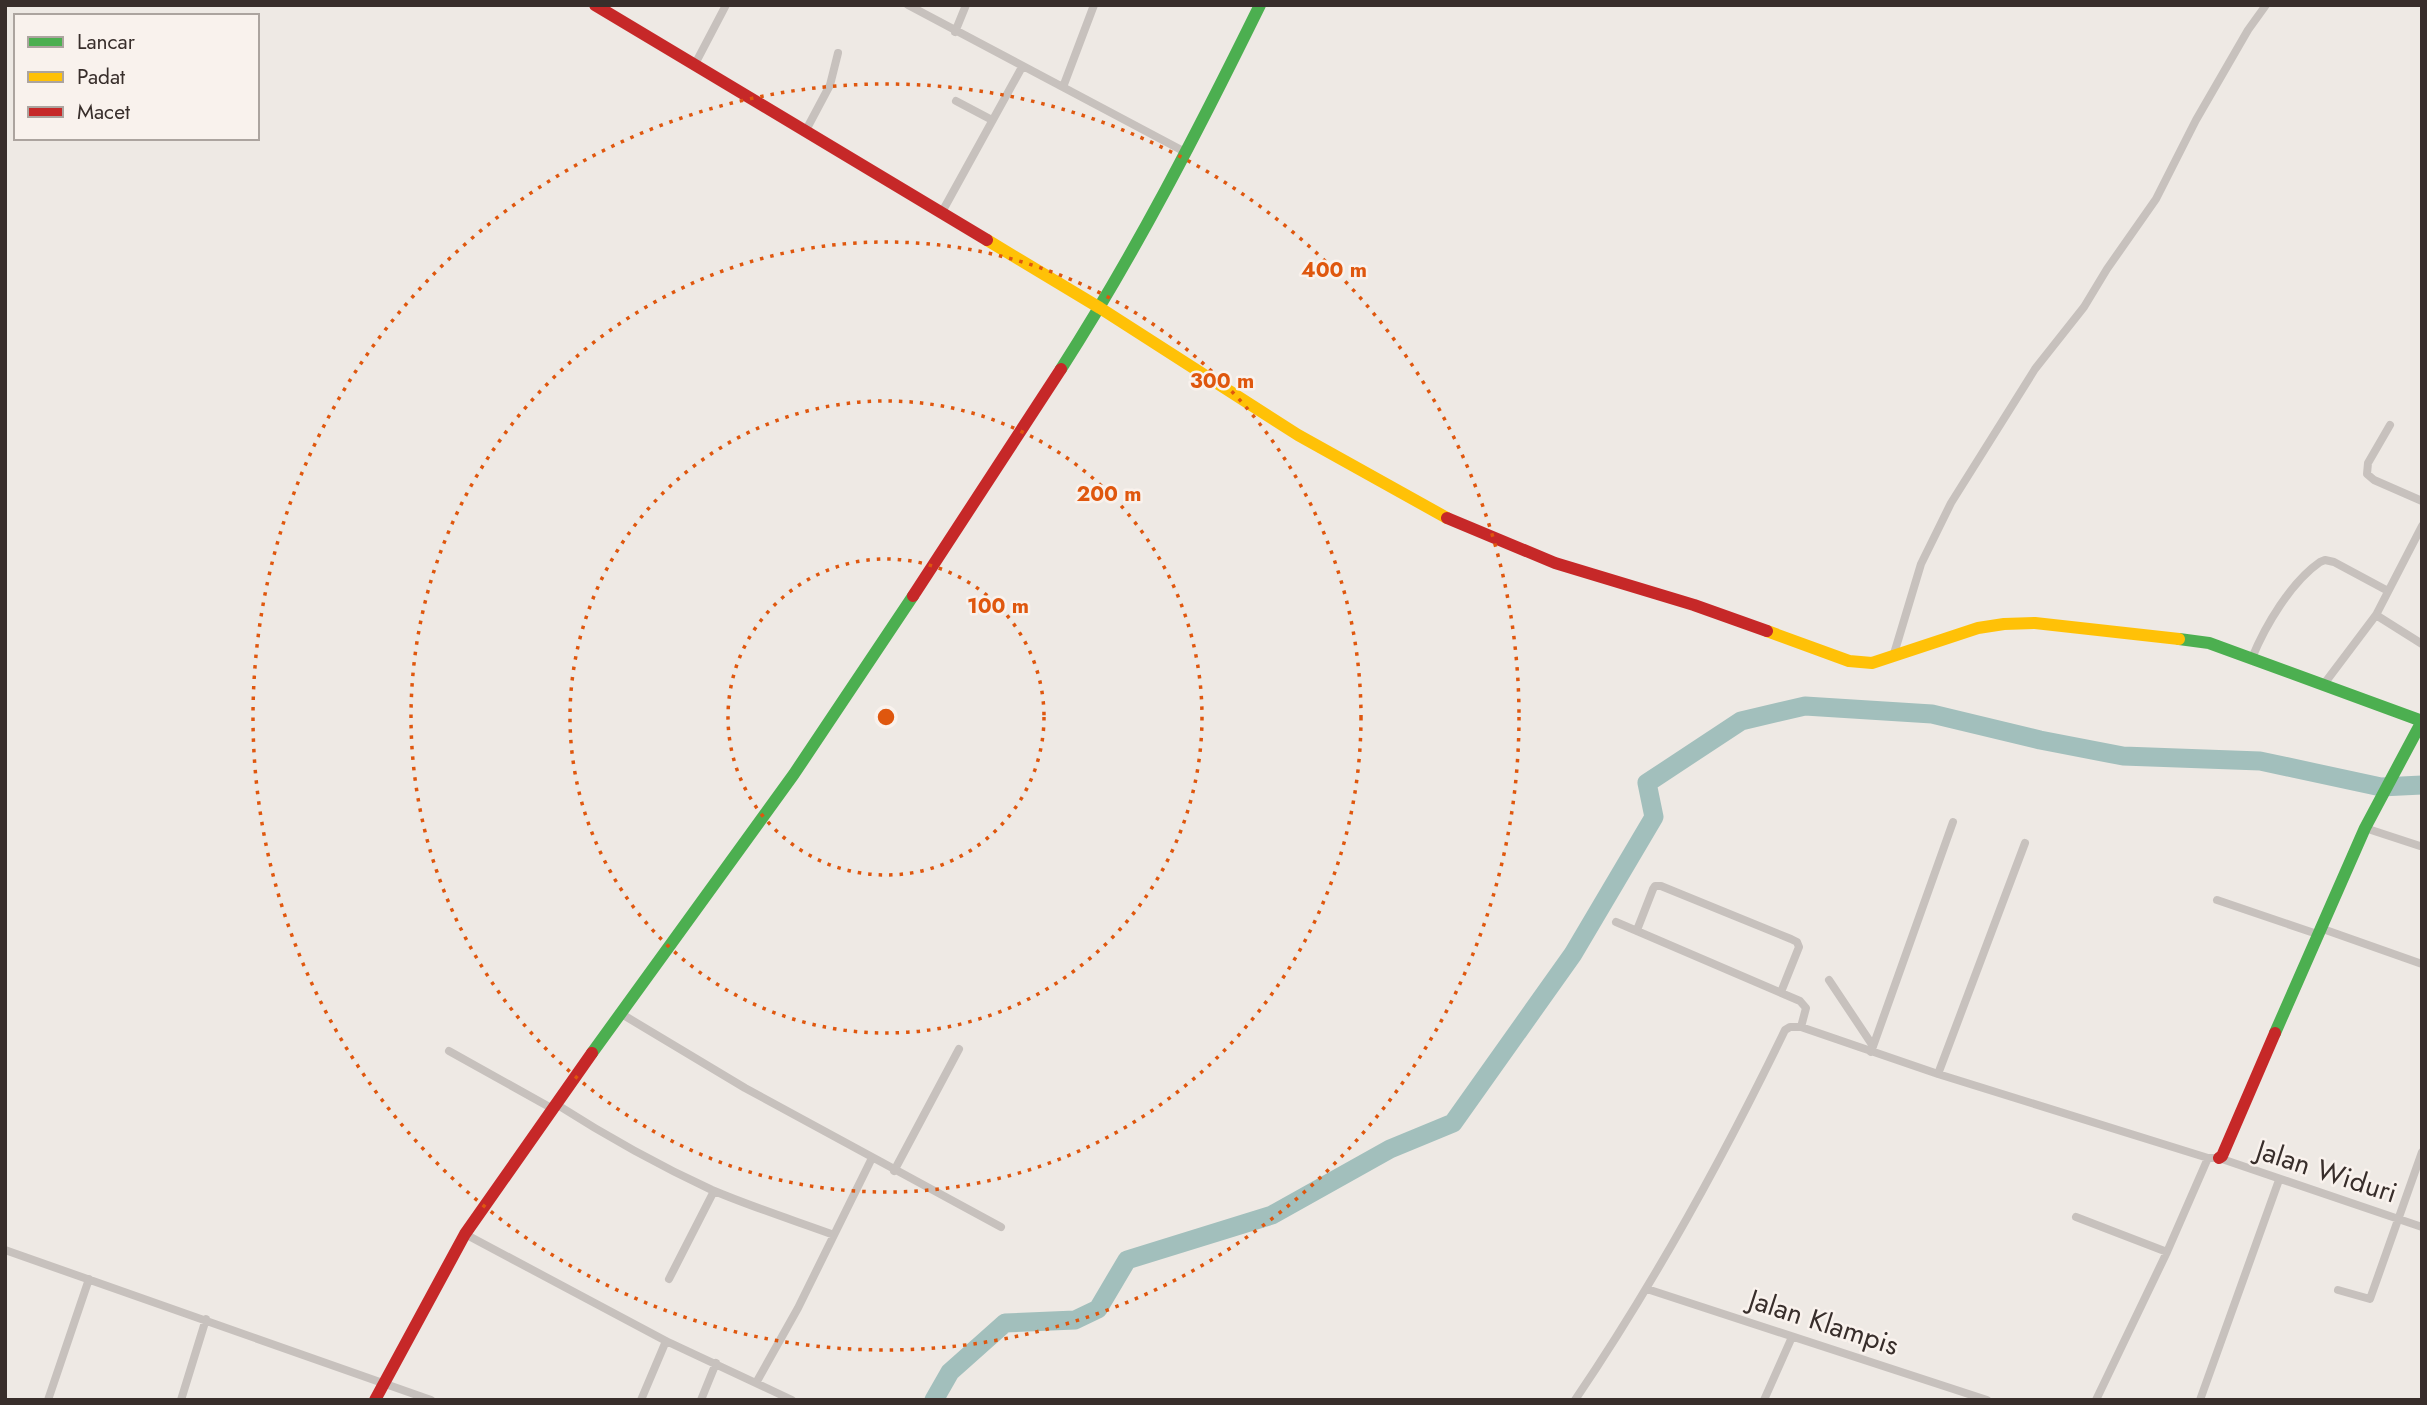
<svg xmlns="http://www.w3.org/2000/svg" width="2427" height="1405" font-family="Jost,sans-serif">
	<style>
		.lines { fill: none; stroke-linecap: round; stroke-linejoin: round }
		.river { stroke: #a2bfbc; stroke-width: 19 }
		.street { stroke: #c7c1bd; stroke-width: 8 }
		.fast { stroke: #4caf50; stroke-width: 12 }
		.slow { stroke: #ffc107; stroke-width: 12 }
		.jam { stroke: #c62828; stroke-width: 12 }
		.ring { fill: none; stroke: #df570e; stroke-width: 3.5; stroke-dasharray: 3.5 7 }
		.labels { text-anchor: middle; stroke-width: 5; stroke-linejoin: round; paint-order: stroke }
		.street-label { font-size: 28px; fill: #382e2b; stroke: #f9f2ed }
		.centre { fill: #df570e; stroke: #f9f2ed; stroke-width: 3.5 }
		.ring-label { font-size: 21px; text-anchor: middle; font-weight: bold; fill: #df570e; stroke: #f9f2ed; stroke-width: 5; stroke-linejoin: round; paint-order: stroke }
	</style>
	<rect width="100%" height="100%" fill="#eee9e4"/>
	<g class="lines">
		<path class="river" d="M934,1400L950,1372L1005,1323L1075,1320L1098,1309L1127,1260L1272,1215L1390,1149L1453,1123L1573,954L1654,817L1647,783L1741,721L1805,706L1932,714L2040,740L2123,756L2260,761L2381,787L2422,785"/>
		<path class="street" d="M908,5L1187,153
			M955,32L966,5
			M694,66L726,5
			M1063,87L1094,5
			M956,101L992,120
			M805,132L830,85L838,53
			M942,212L1022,67
			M2390,425L2368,463L2367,474L2374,480L2422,501
			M2376,615L2422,644
			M1893,657L1921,564L1951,503L2035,369L2084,307L2107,269L2156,199L2196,120L2248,30L2266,5
			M2252,658C2265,626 2291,582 2320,562L2325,560L2334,562L2388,591
			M2324,684L2376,615L2422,526
			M2365,828L2420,846
			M2217,900L2317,934
			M1616,922L1800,1001L1806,1008L1801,1027
			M2320,928L2422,964
			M1637,930L1653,889L1655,886H1661L1791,939L1797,942L1799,947L1781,992
			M1829,980L1873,1046
			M620,1013L745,1088L1001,1227
			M449,1051L553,1109
			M1871,1052L1953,822
			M1938,1074L2025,843
			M556,1104C606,1136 658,1165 712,1190C752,1207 793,1220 834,1235
			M894,1171L959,1049
			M2076,1217L2167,1252
			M465,1234L666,1341L792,1400
			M5,1250L431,1400
			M669,1279L714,1191
			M1647,1289L1987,1400
			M2338,1290L2370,1299L2422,1152
			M756,1383L798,1308L872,1158
			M48,1400L89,1279
			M181,1400L206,1319
			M641,1400L666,1341
			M701,1400L716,1363
			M1575,1400C1655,1282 1723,1158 1785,1030L1790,1027H1801L1938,1074L2208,1158H2219L2422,1227
			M1764,1400L1792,1337
			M2096,1400L2167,1252L2208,1158
			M2200,1400L2279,1180"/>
		<path class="fast" d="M1061,369C1136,252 1199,129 1260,5
			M2179,639L2209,643L2422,721L2365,828L2275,1033
			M592,1053L794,774L913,596"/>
		<path class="slow" d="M987,240L1100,308L1298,435L1447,518
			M1767,631L1849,661L1872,663L1978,628L2004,624L2035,623L2179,639"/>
		<path class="jam" d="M595,5L987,240
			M1447,518L1555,563L1694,605L1767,631
			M913,596L1061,369
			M2219,1158L2222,1156L2275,1033
			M375,1400L465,1234L592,1053"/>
	</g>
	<g class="ring">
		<circle cx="886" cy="717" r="158"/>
		<circle cx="886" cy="717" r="316"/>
		<circle cx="886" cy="717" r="475"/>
		<circle cx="886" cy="717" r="633"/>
	</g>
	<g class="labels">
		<g class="street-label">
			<text transform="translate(2327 1171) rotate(18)" y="10">Jalan Widuri</text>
			<text transform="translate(1824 1322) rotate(18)" y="10">Jalan Klampis</text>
		</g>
	</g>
	<circle cx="886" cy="717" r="10" class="centre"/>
	<g class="ring-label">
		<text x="1334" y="277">400 m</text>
		<text x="1222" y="388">300 m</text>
		<text x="1109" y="501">200 m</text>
		<text x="998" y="613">100 m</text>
	</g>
	<rect width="2427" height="1405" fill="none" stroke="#382e2b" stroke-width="14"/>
	<rect x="14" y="14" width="245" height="126" fill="#f9f2ed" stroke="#aca49f" stroke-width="2"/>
	<rect x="28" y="37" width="35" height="10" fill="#4caf50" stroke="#aca49f" stroke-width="2"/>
	<text x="77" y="49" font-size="21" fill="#382e2b">Lancar</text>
	<rect x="28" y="72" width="35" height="10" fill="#ffc107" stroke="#aca49f" stroke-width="2"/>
	<text x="77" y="84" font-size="21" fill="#382e2b">Padat</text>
	<rect x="28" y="107" width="35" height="10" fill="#c62828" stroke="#aca49f" stroke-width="2"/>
	<text x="77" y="119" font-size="21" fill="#382e2b">Macet</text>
</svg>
